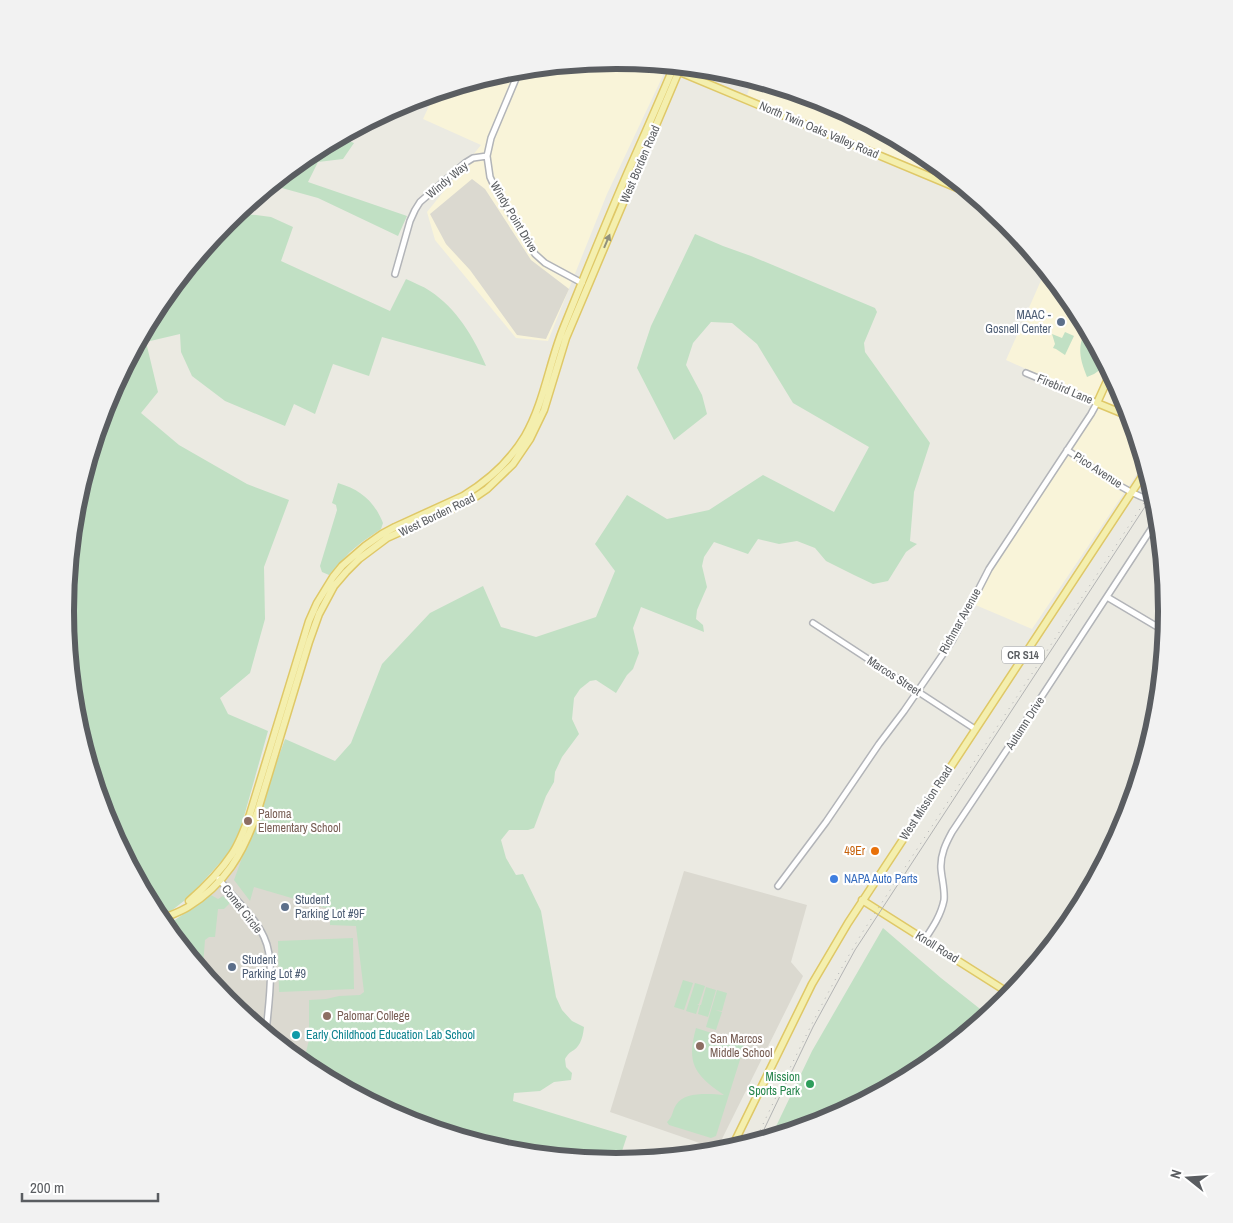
<svg xmlns="http://www.w3.org/2000/svg" width="1233" height="1223" font-family="'Archivo Narrow',sans-serif">
	<style>
		.commercial { fill: #f9f4d9 }
		.education { fill: #dbd9d0 }
		.green { fill: #c1e0c4 }
		.lines { fill: none; stroke-linecap: round; stroke-linejoin: round }
		.minor-casing { stroke: #b2b4b8; stroke-width: 8 }
		.major-casing { stroke: #dfc867; stroke-width: 9 }
		.minor { stroke: #fff; stroke-width: 5 }
		.major { stroke: #f4efae; stroke-width: 6 }
		.tram { stroke: #b2b3b3; stroke-width: 1 }
		.rail { stroke: #b2b3b3; stroke-width: 1; stroke-dasharray: 1 6; stroke-linecap: butt }
		.oneway { fill: #90907c }
		.service-dot { fill: #5c6f8a; stroke: #fff; stroke-width: 2 }
		.education-dot { fill: #8d6e63; stroke: #fff; stroke-width: 2 }
		.food-dot { fill: #e8710a; stroke: #fff; stroke-width: 2 }
		.shop-dot { fill: #3f7fe0; stroke: #fff; stroke-width: 2 }
		.culture-dot { fill: #0f9aa8; stroke: #fff; stroke-width: 2 }
		.leisure-dot { fill: #2e9e5b; stroke: #fff; stroke-width: 2 }
		.labels { text-anchor: middle; stroke-width: 4.5; stroke-linejoin: round; paint-order: stroke }
		.shield { fill: #fff; stroke: #8c8e90; stroke-width: 1 }
		.shield-label { font-size: 11px; font-weight: bold; fill: #5a5d61 }
		.street-label { font-size: 12px; fill: #5a5d61; stroke: #fff }
		.service-label { font-size: 12px; fill: #4e5e75; stroke: #fff; text-anchor: start }
		.education-label { font-size: 12px; fill: #785e54; stroke: #fff; text-anchor: start }
		.food-label { font-size: 12px; fill: #c56008; stroke: #fff; text-anchor: end }
		.shop-label { font-size: 12px; fill: #366cbe; stroke: #fff; text-anchor: start }
		.culture-label { font-size: 12px; fill: #0d838f; stroke: #fff; text-anchor: start }
		.leisure-label { font-size: 12px; fill: #27864d; stroke: #fff; text-anchor: end }
		.rim { fill: none; stroke: #5a5d61; stroke-width: 6 }
	</style>
	<rect width="100%" height="100%" fill="#ebeae2"/>
	<path class="commercial" d="M617,60L668,65L607,194L548,341L516,338L435,240L427,212L481,145L423,119L435,93L509,71Z
		M753,79L828,102L923,153L942,168L941,171L951,176L963,186L747,95Z
		M1046,269L1075,305L1126,401L1145,462L1032,629L966,601L1102,403L1006,360Z"/>
	<path class="education" d="M472,179L485,189L531,260L569,289L546,339L517,335L470,270L446,244L430,214Z
		M236,854L442,924L509,1152L405,1121L310,1070L226,1001L180,945L204,892L221,874Z
		M684,871L807,905L791,962L803,976L717,1149L610,1112Z"/>
	<path class="green" d="M339,137L354,143L343,159L318,162L308,182L407,216L398,236L318,198L271,185L310,153Z
		M241,214L256,215L271,217L293,227L281,261L390,311L406,279C414,283 423,286 430,291C456,308 474,337 486,366L382,337L369,376L333,364L315,414L294,404L285,426L225,401L192,376L181,352L180,334L146,342L158,392L141,413L179,445L247,484L289,500L264,567L265,619L250,673L220,698L228,714L268,731L241,827L229,853L189,897L171,911L158,917L107,822L76,719L65,611L76,504L107,400L158,305L227,221L233,216Z
		M695,234L723,246L751,256L875,308L877,312L864,343L865,352L930,443L914,492L910,541L917,544L906,552L888,581L873,584L854,575L826,561L815,548L797,541L779,544L758,539L748,554L714,542L704,557L702,566L707,587L697,610L696,619L703,625L704,632L641,607L633,628L639,653L633,669L627,675L616,693L596,680L590,681L580,689L574,698L572,719L579,734L562,757L555,772L554,782L546,796L534,828L528,830H509L501,840L506,858L516,875L523,874L541,911L556,997L562,1010L572,1021L584,1027C583,1036 581,1045 574,1050C569,1053 568,1054 565,1059L566,1067L572,1073L571,1080L554,1082L540,1091L514,1093L513,1101L627,1136L621,1154L624,1161L627,1162L616,1163L509,1152L405,1121L310,1070L303,1064L309,1040V1000L326,999L339,996L360,995L364,992L356,926L330,925V920H341V913L329,914V909L254,887L250,901L234,880L285,739L335,761L351,743L382,664L430,613L483,586L501,627L536,637L596,617L615,571L595,544L627,495L667,519L709,510L763,475L834,512L869,447L793,403L757,344L732,323L711,322L693,343L686,365L702,395L707,414L674,440L637,368L651,326Z
		M1087,327L1107,365L1094,374L1087,377C1079,357 1077,346 1087,327Z
		M1065,332L1074,336L1065,355L1056,349L1053,348L1055,344L1052,334L1062,338Z
		M338,483C361,490 374,501 383,523L381,529L362,542L350,552L329,575L322,572L320,566L337,510L336,505L332,503Z
		M211,895L218,899L223,896L230,903L224,909H218L215,937H209L205,940L203,966H199V968L163,924L175,920Z
		M883,928L941,978L989,1016L923,1070L827,1121L770,1139L812,1051Z
		M353,938L354,989L279,992L278,941Z
		M683,980L693,983L684,1010L674,1007Z
		M695,983L705,986L699,1004H697L699,1005L696,1014L686,1011Z
		M706,987L716,990L708,1017L698,1014L700,1005H702H701Z
		M717,990L727,993L722,1011L715,1010L722,1012L716,1030L706,1027Z
		M696,1028L743,1043L744,1047L716,1136L711,1138L669,1125L667,1122C673,1117 672,1111 676,1105C684,1091 711,1094 724,1095C695,1075 686,1064 696,1028Z"/>
	<g class="lines">
		<defs>
			<path id="minor" d="M487,156L490,177L496,190L535,254L545,263L582,283
				M395,274L410,221L415,210L420,202L465,163L473,158L487,156L491,138L520,69
				M1067,450C1091,466 1129,497 1156,501
				M1107,597L1166,632
				M813,623L975,729
				M219,879C233,898 254,915 264,937C276,962 268,1006 266,1034
				M778,886L826,822L879,744L904,711L952,641L989,569L1091,414L1097,403L1026,373
				M925,939C933,927 941,915 944,900C945,890 942,880 941,869C940,855 946,843 952,832L1008,748L1159,517"/>
			<path id="major" d="M663,65L974,195
				M1111,372L1097,403L1131,417
				M862,900L1012,995
				M189,901C205,887 220,872 232,854C240,842 245,828 250,814L309,621L317,603L333,577L342,566L365,546L382,534L395,527L463,496C488,481 510,461 525,436C544,403 549,364 563,329C584,277 605,225 627,174C643,138 659,102 674,66
				M160,920C168,916 180,912 188,907C225,884 243,854 257,813L309,642L319,614L334,586L346,572L359,559L387,538L471,500L487,489L513,464L530,439L544,410L566,338L681,66
				M730,1151L812,984L848,923L1147,469"/>
		</defs>
		<use href="#minor" class="minor-casing"/>
		<use href="#major" class="major-casing"/>
		<use href="#minor" class="minor"/>
		<use href="#major" class="major"/>
		<path class="tram" d="M758,1142L813,1027L855,950L1154,493"/>
		<path class="rail" d="M754,1143C788,1072 821,1001 862,933L1153,489"/>
	</g>
	<defs><path id="oneway-solid" d="M-6-.8H1V-3.2L6.5 0L1 3.2V.8H-6Z" transform="scale(1.25)"/></defs>
	<use class="oneway" href="#oneway-solid" transform="translate(607 241) rotate(-67)"/>
	<g class="service-dot">
		<circle cx="1061" cy="322" r="5"/>
		<circle cx="285" cy="907" r="5"/>
		<circle cx="232" cy="967" r="5"/>
	</g>
	<g class="education-dot">
		<circle cx="248" cy="821" r="5"/>
		<circle cx="327" cy="1016" r="5"/>
		<circle cx="700" cy="1046" r="5"/>
	</g>
	<circle class="food-dot" cx="875" cy="851" r="5"/>
	<circle class="shop-dot" cx="834" cy="879" r="5"/>
	<circle class="culture-dot" cx="296" cy="1035" r="5"/>
	<circle class="leisure-dot" cx="810" cy="1084" r="5"/>
	<g class="labels">
		<rect class="shield" x="1002" y="646.5" width="42" height="17" rx="4"/>
		<g class="shield-label">
			<text x="1023" y="659">CR S14</text>
		</g>
		<g class="street-label">
			<text transform="translate(819 130) rotate(23)" y="4">North Twin Oaks Valley Road</text>
			<text transform="translate(640 164) rotate(-67)" y="4">West Borden Road</text>
			<text transform="translate(447 180) rotate(-40)" y="4">Windy Way</text>
			<text transform="translate(514 217) rotate(59)" y="4">Windy Point Drive</text>
			<text transform="translate(1065 389) rotate(23)" y="4">Firebird Lane</text>
			<text transform="translate(1098 470) rotate(33)" y="4">Pico Avenue</text>
			<text transform="translate(437 515) rotate(-26)" y="4">West Borden Road</text>
			<text transform="translate(960 621) rotate(-61)" y="4">Richmar Avenue</text>
			<text transform="translate(894 676) rotate(33)" y="4">Marcos Street</text>
			<text transform="translate(1025 723) rotate(-57)" y="4">Autumn Drive</text>
			<text transform="translate(926 803) rotate(-57)" y="4">West Mission Road</text>
			<text transform="translate(242 909) rotate(52)" y="4">Comet Circle</text>
			<text transform="translate(937 947) rotate(32)" y="4">Knoll Road</text>
		</g>
		<g class="service-label">
			<text x="1051" y="319" text-anchor="end">MAAC -<tspan x="1051" dy="14">Gosnell Center</tspan></text>
			<text x="295" y="904">Student<tspan x="295" dy="14">Parking Lot #9F</tspan></text>
			<text x="242" y="964">Student<tspan x="242" dy="14">Parking Lot #9</tspan></text>
		</g>
		<g class="education-label">
			<text x="258" y="818">Paloma<tspan x="258" dy="14">Elementary School</tspan></text>
			<text x="337" y="1020">Palomar College</text>
			<text x="710" y="1043">San Marcos<tspan x="710" dy="14">Middle School</tspan></text>
		</g>
		<g class="food-label">
			<text x="865" y="855">49Er</text>
		</g>
		<g class="shop-label">
			<text x="844" y="883">NAPA Auto Parts</text>
		</g>
		<g class="culture-label">
			<text x="306" y="1039">Early Childhood Education Lab School</text>
		</g>
		<g class="leisure-label">
			<text x="800" y="1081">Mission<tspan x="800" dy="14">Sports Park</tspan></text>
		</g>
	</g>
	<path d="M0 0H1233V1223H0ZM74 611a542 542 0 1 1 1084 0a542 542 0 1 1-1084 0Z" fill="#f2f2f2" fill-rule="evenodd"/>
	<path class="rim" d="M74 611a542 542 0 1 1 1084 0a542 542 0 1 1-1084 0Z"/>
	<g transform="translate(1188 1178) rotate(287)" stroke="#ffffff" stroke-width="4" paint-order="stroke">
	<path d="M0-4L9 19L0 12L-9 19Z" fill="#5a5d61"/>
	<text y="-8" font-size="14" font-weight="bold" text-anchor="middle" fill="#5a5d61">N</text>
	</g>
	<path d="M22 1193v8h136v-8" fill="none" stroke="#5a5d61" stroke-width="2.5"/>
	<text x="30" y="1193" font-size="15" fill="#5a5d61" stroke="#ffffff" stroke-width="4" paint-order="stroke">200 m</text>
</svg>
